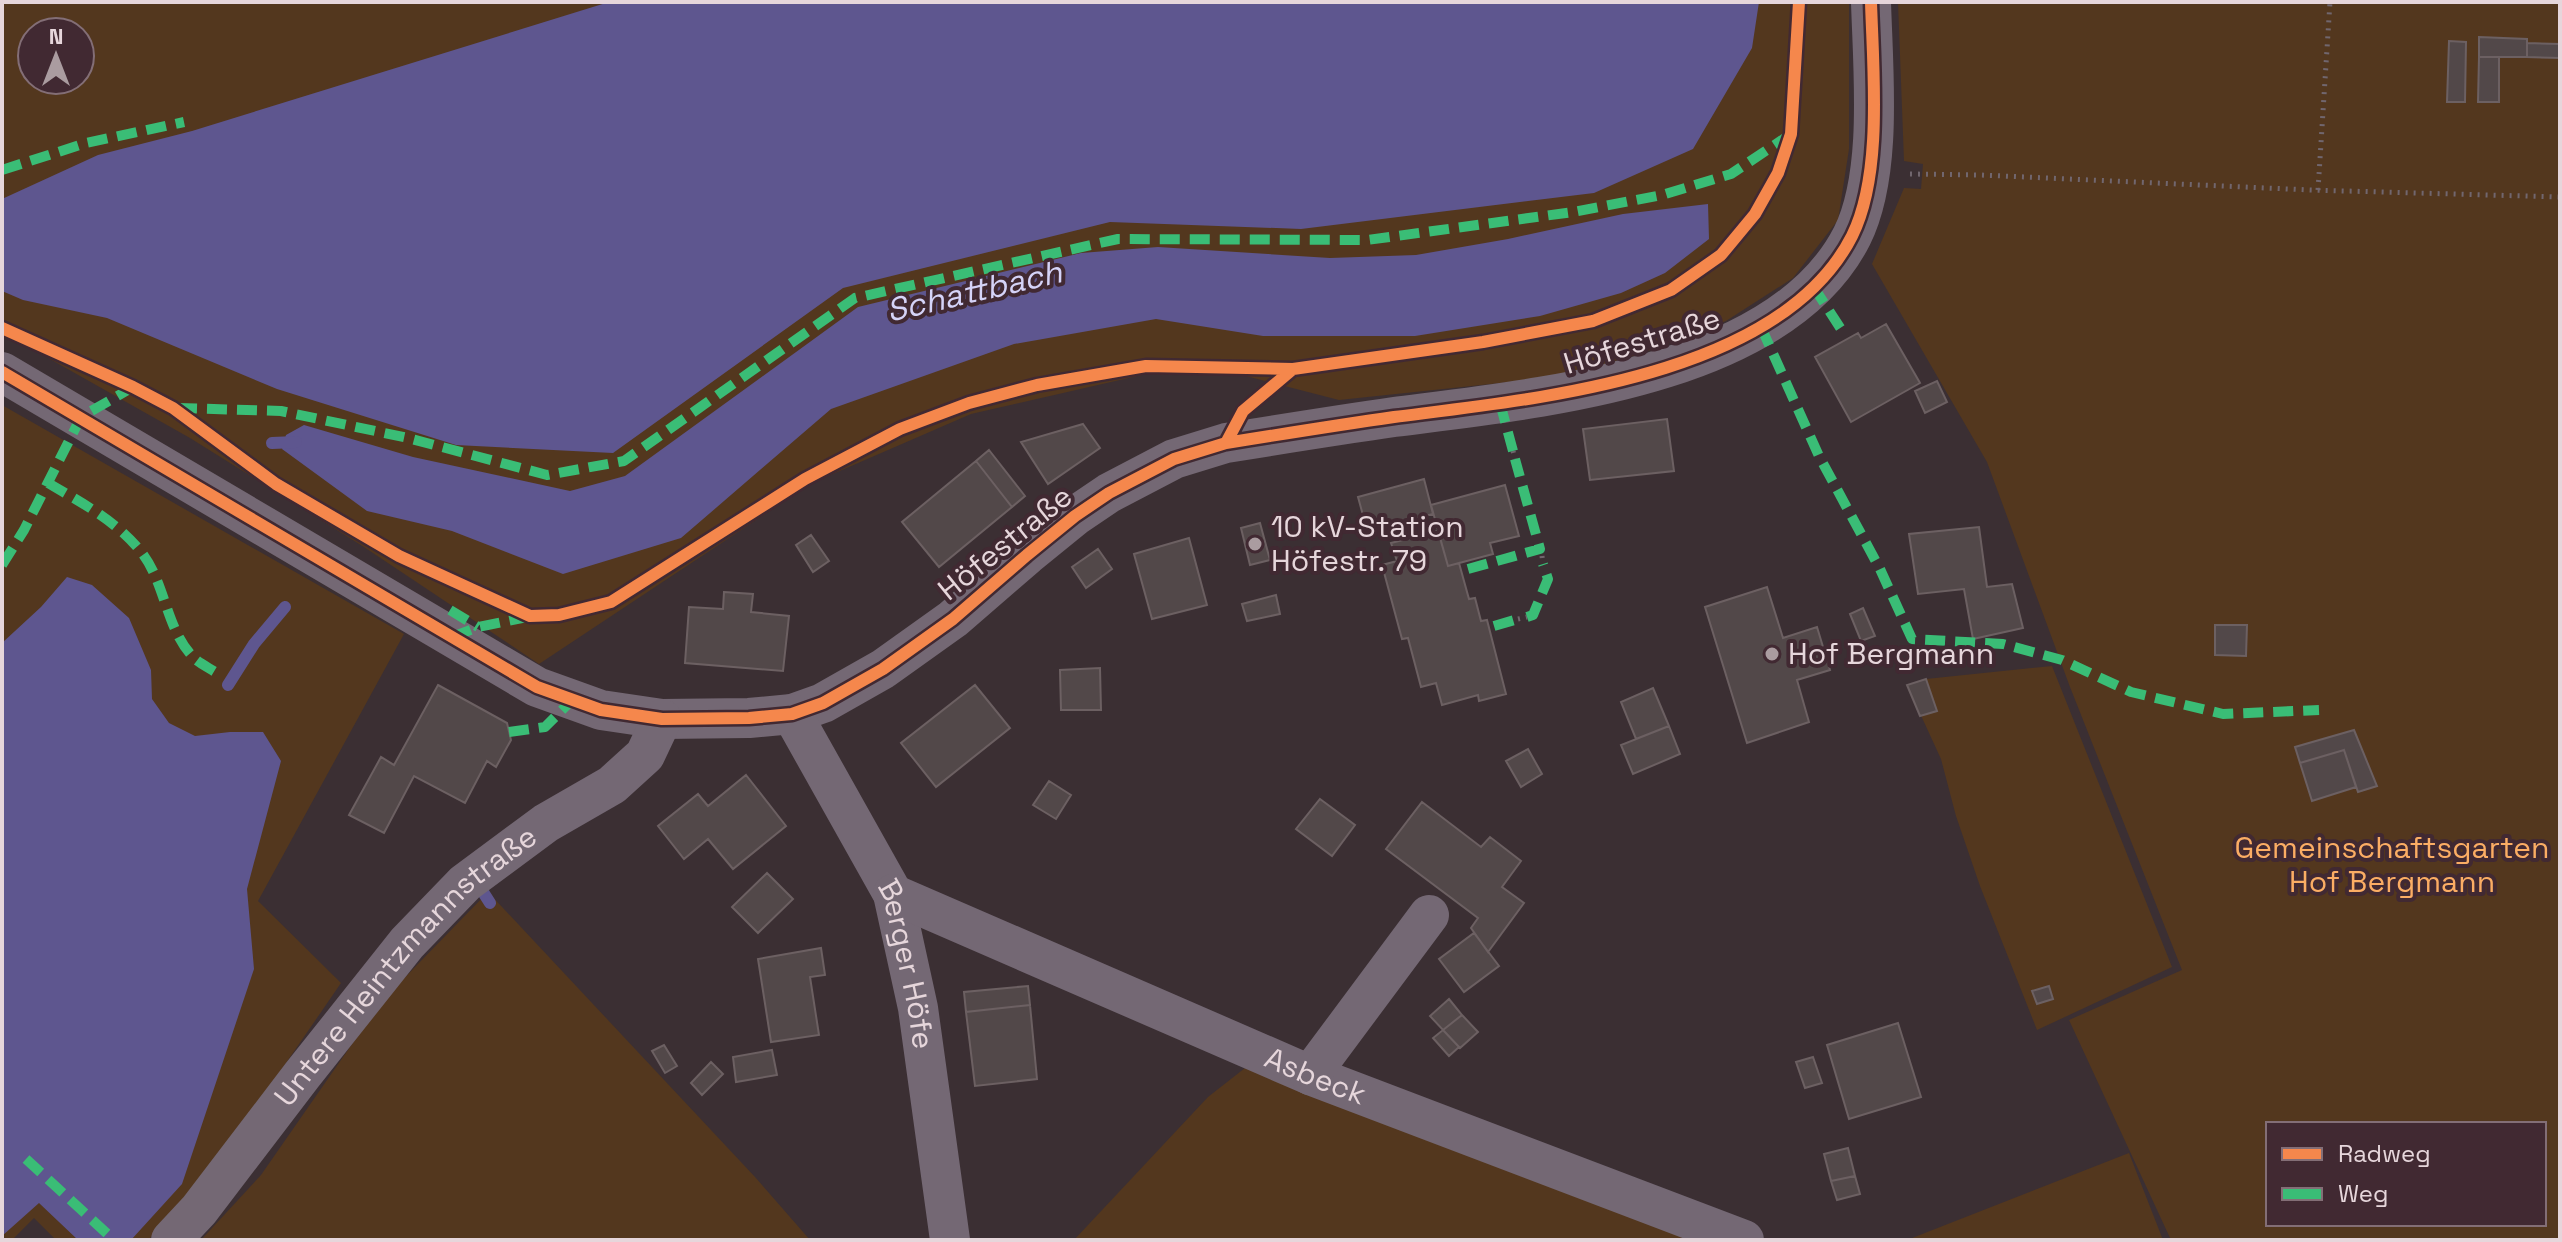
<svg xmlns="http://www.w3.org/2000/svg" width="2562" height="1242" font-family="'Space Grotesk',sans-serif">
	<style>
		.green { fill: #53371e; fill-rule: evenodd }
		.water { fill: #5e568f }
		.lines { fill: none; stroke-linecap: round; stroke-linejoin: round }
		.stream { stroke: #5e568f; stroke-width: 12 }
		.building { fill: #524849; stroke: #6c6062; stroke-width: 2 }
		.path { stroke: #71666e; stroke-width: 5; stroke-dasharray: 2 6; stroke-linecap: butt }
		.minor { stroke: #746874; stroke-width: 40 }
		.quiet { stroke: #3abd76; stroke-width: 10; stroke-dasharray: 20 10; stroke-linecap: butt }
		.cycleway-casing { stroke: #412932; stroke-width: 17 }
		.cycleway { stroke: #f5874c; stroke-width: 12 }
		.poi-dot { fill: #aa9ca0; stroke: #412932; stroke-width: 3 }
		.labels { text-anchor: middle; stroke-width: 8; stroke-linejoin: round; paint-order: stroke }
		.street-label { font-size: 30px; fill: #e6d6db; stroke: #412932 }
		.poi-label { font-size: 30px; fill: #e6d6db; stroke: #412932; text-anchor: start }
		.park-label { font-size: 30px; fill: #fbad64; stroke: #412932 }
		.water-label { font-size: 32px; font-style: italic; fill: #d5d3f8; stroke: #412932 }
	</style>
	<rect width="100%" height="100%" fill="#3b2f33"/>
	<path class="green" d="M2,2H1849V149L1838,220L1793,278L1726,321L1640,354L1557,377L1339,400L1246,376L1146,374L971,414L812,483L539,664L364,547L190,438L2,332ZM32,32H80V80H32Z
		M1898,2H2560V1240H2171L2069,1020L2182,970L2070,687L1987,462L1872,264L1904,188L1921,189L1923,164L1904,161ZM2268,1124H2544V1224H2268Z
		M2,405L404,634L258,901L341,983L198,1191L148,1240H56L34,1218L12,1240H2Z
		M2052,666L2172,967L2037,1030L1980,886L1956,816L1941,759L1907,685L1926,679Z
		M488,892L755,1177L810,1240H201L261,1175L382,1001Z
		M1245,1068L1707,1240H1074L1208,1097Z
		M2129,1153L2163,1240H1907Z"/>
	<path class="water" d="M609,2H1759L1752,48L1693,149L1594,193L1301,229L1110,222L843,288L613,453L456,445L277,389L107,318L23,300L2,291V199L98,155L192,131Z
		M1708,204L1709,239L1665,273L1621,293L1540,316L1415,336H1263L1156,319L1014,344L831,409L681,538L563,574L452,531L367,511L282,449L286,435L304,425L413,457L570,491L625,476L858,307L1081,253L1158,247L1330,258L1416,255L1508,239L1623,214Z
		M67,577L92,585L129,618L151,670L152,699L169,723L195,736L230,732H263L281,761L247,889L254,969L182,1184L131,1240H78L39,1203L2,1236V643L41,607Z"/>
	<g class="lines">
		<path class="stream" d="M272,443L296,442
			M228,685L254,644L285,607
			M483,892L490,903"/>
	</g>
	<path class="building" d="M2479,37L2527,39V57H2479Z
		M2449,41L2466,42L2465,102H2447Z
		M2527,43L2560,44V58L2527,57Z
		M2479,57H2499V102H2478Z
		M1886,324L1920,383L1851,422L1815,357L1858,333L1861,338Z
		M1937,381L1947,402L1925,413L1915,391Z
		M1667,419L1674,471L1590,480L1583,429Z
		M1083,424L1100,448L1048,484L1021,442Z
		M989,450L1025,496L1012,507L976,461Z
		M976,461L1012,507L939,567L902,522Z
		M1424,479L1433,514L1367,530L1358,497Z
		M1505,485L1519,536L1490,543L1493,554L1448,566L1431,505Z
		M1260,523L1270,560L1250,565L1241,528Z
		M1979,527L1987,587L2012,584L2023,628L1973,639L1964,589L1918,594L1909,534Z
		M1438,531L1448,566L1459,563L1469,599L1475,598L1481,621L1487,620L1506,694L1479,701L1478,695L1442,705L1436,683L1421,687L1408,638L1402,639L1382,565L1397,561L1391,543Z
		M811,535L829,561L813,572L796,545Z
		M1189,538L1207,605L1152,619L1134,554Z
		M1098,549L1112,569L1086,588L1072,567Z
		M1767,587L1783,638L1817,627L1830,670L1797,680L1809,722L1747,743L1705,607Z
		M724,592L753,594L751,612L789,616L783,671L685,663L689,607L723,609Z
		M1276,595L1280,614L1247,621L1242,604Z
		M1863,608L1875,636L1861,641L1850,614Z
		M2215,625H2247L2246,656L2215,655Z
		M1100,668L1101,710H1061L1060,670Z
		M1926,679L1937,711L1920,716L1907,685Z
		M438,685L507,723L511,740L496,767L487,761L465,803L414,776L384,833L349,815L381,757L394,765Z
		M975,685L1010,728L936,787L901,743Z
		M1653,688L1669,726L1636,739L1621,702Z
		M1669,726L1680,754L1633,774L1621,745Z
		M2354,730L2377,786L2358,792L2344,750L2300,763L2295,747Z
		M1528,749L1542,774L1521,787L1506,761Z
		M2344,750L2356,787L2312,801L2300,763Z
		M746,775L786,826L733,869L708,839L684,859L658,826L698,794L708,806Z
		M1049,781L1071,795L1056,819L1033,805Z
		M1320,799L1355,825L1332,856L1296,829Z
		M1422,802L1481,847L1490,837L1521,861L1502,887L1524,903L1488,952L1471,928L1478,918L1386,849Z
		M767,873L793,899L758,933L732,907Z
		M1474,933L1499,966L1464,992L1439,959Z
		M821,948L825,975L810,977L819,1035L771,1042L758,959Z
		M1028,986L1030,1005L966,1012L964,992Z
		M2049,986L2053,999L2037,1004L2032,991Z
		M1449,999L1462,1015L1443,1030L1430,1016Z
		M1030,1005L1037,1079L975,1086L966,1012Z
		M1462,1015L1478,1032L1460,1048L1443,1030Z
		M1898,1023L1921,1097L1849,1119L1827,1045Z
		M1443,1030L1459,1047L1449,1056L1433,1038Z
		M664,1045L677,1066L665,1073L652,1051Z
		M772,1050L777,1075L736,1082L733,1057Z
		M1813,1057L1822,1083L1805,1088L1796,1062Z
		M711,1062L723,1074L702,1095L691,1083Z
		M1848,1148L1855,1176L1831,1181L1824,1154Z
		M1855,1176L1860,1194L1837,1200L1831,1181Z"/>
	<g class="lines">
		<path class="path" d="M1910,174L1981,175L2310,190L2560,197
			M2318,190L2330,2
			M1513,451L1515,459
			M1542,556L1543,564
			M1518,619L1527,617"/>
		<g class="minor">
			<path d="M2,372L537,687L601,710L662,719L749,718L792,714L823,703L883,669L953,619L1027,555L1075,516L1109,493L1174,459L1226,443C1282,434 1338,425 1394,417C1534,399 1780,378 1852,236C1883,174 1873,71 1871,2"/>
			<path id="s1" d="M792,714L893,894L918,1008L950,1240"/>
			<path id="s2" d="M893,894L1310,1075L1744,1240"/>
			<path d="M1310,1075L1429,915"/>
			<path id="s3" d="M171,1240L199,1210L302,1075L407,943L465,883L546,823L612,785L645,755L662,719"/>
		</g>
		<path class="quiet" d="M2,170L86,143L184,122
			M1813,286L1841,329
			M1761,327L1819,456L1880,569L1912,639L2003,644L2062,660L2131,692L2223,714L2319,710
			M1500,403L1513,451
			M177,408L281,411L408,438L547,475L624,461L855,298L1118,239L1367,240L1573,212L1662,195L1731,174L1791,134
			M48,483C82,503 117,521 142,553C166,584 166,631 195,659C202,665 213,670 221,676
			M2,565L24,530L81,417L133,387
			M1468,569L1540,549L1515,459
			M450,610L478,627
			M1527,617L1533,615L1548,579L1543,564
			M1494,626L1518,619
			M452,637L478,627L527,617
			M509,732L545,727L572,700
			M26,1159L114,1240"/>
		<defs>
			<path id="cycleway" d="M2,328L133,387L173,408L276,484L399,556L530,616L559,615L611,602L805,479L900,429L969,403L1037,385L1146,366L1293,369L1483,342L1593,321L1671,290L1721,255L1755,214L1778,173L1791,134L1799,2
				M2,372L537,687L601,710L662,719L749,718L792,714L823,703L883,669L953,619L1027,555L1075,516L1109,493L1174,459L1226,443C1282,434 1338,425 1394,417C1534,399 1780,378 1852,236C1883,174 1873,71 1871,2
				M1226,443L1243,411L1293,369"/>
		</defs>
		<use href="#cycleway" class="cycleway-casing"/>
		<use href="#cycleway" class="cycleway"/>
	</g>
	<g class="poi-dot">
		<circle cx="1255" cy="544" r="8"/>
		<circle cx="1772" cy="654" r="8"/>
	</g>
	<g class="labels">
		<g class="street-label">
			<text transform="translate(1642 341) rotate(-17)" y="10">Höfestraße</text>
			<text transform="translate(1005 543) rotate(-39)" y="10">Höfestraße</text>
			<text dy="10" stroke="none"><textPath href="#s1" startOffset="278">Berger Höfe</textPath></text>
			<text dy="10" stroke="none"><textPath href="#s3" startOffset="362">Untere Heintzmannstraße</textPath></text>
			<text dy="10" stroke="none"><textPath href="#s2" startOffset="460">Asbeck</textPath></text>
		</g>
		<g class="poi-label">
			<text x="1271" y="537">10 kV-Station<tspan x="1271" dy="34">Höfestr. 79</tspan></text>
			<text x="1788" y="664">Hof Bergmann</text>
		</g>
		<g class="park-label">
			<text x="2392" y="858">Gemeinschaftsgarten<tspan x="2392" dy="34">Hof Bergmann</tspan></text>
		</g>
		<g class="water-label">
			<text transform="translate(974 291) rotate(-13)" y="11">Schattbach</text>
		</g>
	</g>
	<rect width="2562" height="1242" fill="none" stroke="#e6d6db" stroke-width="8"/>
	<rect x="2266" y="1122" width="280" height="104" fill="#412932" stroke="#836e76" stroke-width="2"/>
	<rect x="2282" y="1148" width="40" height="12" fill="#f5874c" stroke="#836e76" stroke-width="2"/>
	<text x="2338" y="1162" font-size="24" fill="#e6d6db">Radweg</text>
	<rect x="2282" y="1188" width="40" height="12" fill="#3abd76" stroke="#836e76" stroke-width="2"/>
	<text x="2338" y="1202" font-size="24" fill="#e6d6db">Weg</text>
	<g transform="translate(56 56)"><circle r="38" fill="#412932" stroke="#836e76" stroke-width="2"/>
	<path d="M0-6L14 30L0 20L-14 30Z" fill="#aa9ca0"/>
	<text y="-12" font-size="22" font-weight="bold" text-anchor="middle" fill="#e6d6db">N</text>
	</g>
</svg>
